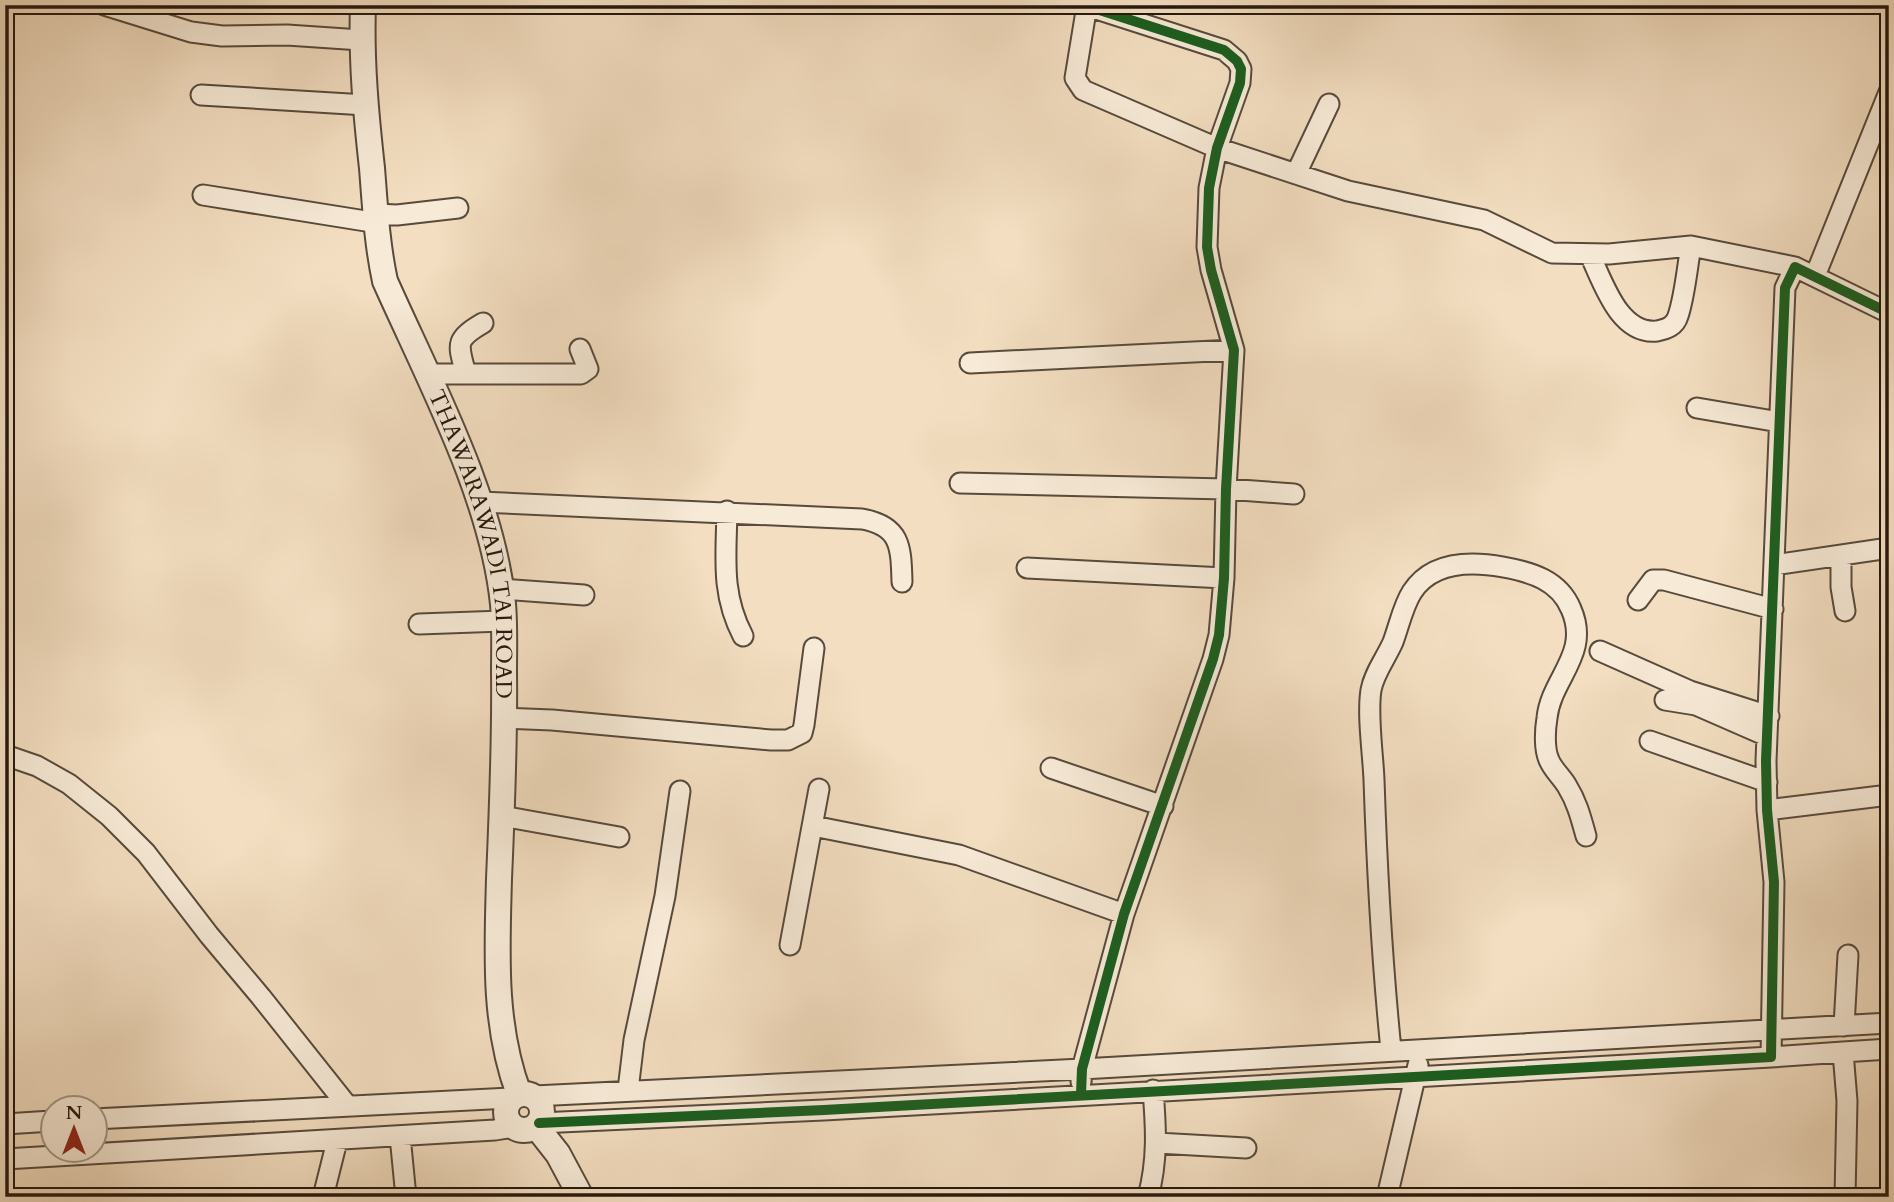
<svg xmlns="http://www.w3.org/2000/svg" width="1894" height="1202" font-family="Cardo,serif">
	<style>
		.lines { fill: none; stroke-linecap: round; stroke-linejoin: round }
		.minor-casing { stroke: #584a3c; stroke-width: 23 }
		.tertiary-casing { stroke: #584a3c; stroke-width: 28 }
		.minor { stroke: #f7ead7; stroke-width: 19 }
		.tertiary { stroke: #f7ead7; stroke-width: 24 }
		.cycleway-casing { stroke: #f7ead7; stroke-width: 15 }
		.cycleway { stroke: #1b5e20; stroke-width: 10 }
		.labels { text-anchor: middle; stroke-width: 7; stroke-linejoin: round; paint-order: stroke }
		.street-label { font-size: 23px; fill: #25180f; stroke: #f7ead7 }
	</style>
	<rect width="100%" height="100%" fill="#f3dec1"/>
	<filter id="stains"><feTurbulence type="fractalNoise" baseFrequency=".00286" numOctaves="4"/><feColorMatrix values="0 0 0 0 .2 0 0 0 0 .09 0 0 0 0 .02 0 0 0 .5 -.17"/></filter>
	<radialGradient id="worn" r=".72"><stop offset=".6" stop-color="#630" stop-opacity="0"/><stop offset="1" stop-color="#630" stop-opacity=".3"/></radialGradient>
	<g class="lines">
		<defs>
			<path id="minor" d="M104,5L191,32L222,36L287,35L361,40
				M1087,5L1075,78L1083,90L1217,148L1348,191L1484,220L1552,253L1609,254L1691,246L1795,267
				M201,95L366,105
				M1296,174L1329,104
				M203,195L378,223
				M376,214L397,215L458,208
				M1590,255C1603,282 1619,335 1657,331C1667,329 1675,326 1678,316C1685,295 1687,268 1691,246
				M1815,276L1889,92
				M970,363L1234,350
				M426,374H581L588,369L580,349
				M466,374C458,344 454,340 483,323
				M1697,408L1779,422
				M960,483L1226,489L1294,494
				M480,502L862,519C901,526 901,547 902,582
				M727,511C726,558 721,594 743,636
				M1841,555V587L1845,611
				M1774,565L1889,548
				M1027,568L1224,578
				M501,589L584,595
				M1638,600L1653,580H1664L1773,609
				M419,624L503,621
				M1600,651L1690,691L1769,716
				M1665,700L1696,705L1767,736
				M504,718L552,720L771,740H788L802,733L804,725L814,648
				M1650,741L1767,782
				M5,755L37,766L69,784L109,816L146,853L209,935L261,997L346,1104
				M1051,768L1163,806
				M1767,810L1889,795
				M502,816L619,837
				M813,826L959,855L1124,914
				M790,945L819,789
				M1844,1026L1848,955
				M1391,1050C1382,961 1377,870 1374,780C1373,754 1367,715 1371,690C1374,673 1386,658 1393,642C1399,626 1403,606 1412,592C1432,561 1470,561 1503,567C1531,572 1559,580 1571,609C1591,654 1551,678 1547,718C1545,730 1544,749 1549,760C1553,770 1562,777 1567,786C1577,802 1581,818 1586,836
				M1843,1052L1889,1049
				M1771,1057L1843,1052L1847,1101L1845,1197
				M1081,1082L1082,1069L1124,914L1213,659L1219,635L1224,578L1226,489L1234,350L1211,270L1207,247L1209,188L1217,148L1240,83L1241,69L1237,61L1224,50L1087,6
				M628,1090L634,1040L665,896L680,791
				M534,1096L1082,1069L1889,1023
				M94,1119L512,1098
				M539,1123L824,1110L1771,1057L1774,882L1767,810L1766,761L1785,288L1795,267L1889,313
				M5,1124L52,1121
				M400,1136L406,1197
				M1157,1143L1246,1148
				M5,1159L495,1130L514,1127
				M323,1197L337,1141
				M1148,1197C1158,1160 1156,1127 1153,1090
				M1387,1197L1418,1065"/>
			<g id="tertiary">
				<path id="s1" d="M363,5C361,60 366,114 372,168C375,206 377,244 385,281C429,380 492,496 503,604C505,626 504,650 504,673C505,742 502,810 499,879C497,952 493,1025 519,1094"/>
				<circle cx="524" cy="1112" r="18"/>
				<path d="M536,1126L558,1154L581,1197"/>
			</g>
		</defs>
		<use href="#minor" class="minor-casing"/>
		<use href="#tertiary" class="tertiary-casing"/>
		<use href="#minor" class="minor"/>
		<use href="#tertiary" class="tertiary"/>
		<defs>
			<path id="cycleway" d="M1081,1094L1082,1069L1124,914L1213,659L1219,635L1224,578L1226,489L1234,350L1211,270L1207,247L1209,188L1217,148L1240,83L1241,69L1237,61L1224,50L1087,6
				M539,1123L824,1110L1771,1057L1774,882L1767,810L1766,761L1785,288L1795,267L1889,313"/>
		</defs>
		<use href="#cycleway" class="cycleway-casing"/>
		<use href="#cycleway" class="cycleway"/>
	</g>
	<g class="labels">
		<g class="street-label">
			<text dy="8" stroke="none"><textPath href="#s1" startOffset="558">THAWARAWADI TAI ROAD</textPath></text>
		</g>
	</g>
	<rect width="1894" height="1202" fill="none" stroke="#f3dec1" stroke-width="28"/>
	<rect x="7" y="7" width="1880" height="1188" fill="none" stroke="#25180f" stroke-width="3.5"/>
	<rect x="14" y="14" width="1866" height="1174" fill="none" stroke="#25180f" stroke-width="2"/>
	<g transform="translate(74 1129)"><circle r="33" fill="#f7ead7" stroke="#a39687" stroke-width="2"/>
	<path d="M0-5L12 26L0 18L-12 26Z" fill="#8f2418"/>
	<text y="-10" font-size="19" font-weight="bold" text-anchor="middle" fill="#25180f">N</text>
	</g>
	<rect width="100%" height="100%" filter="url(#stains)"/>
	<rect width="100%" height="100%" fill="url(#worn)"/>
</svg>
